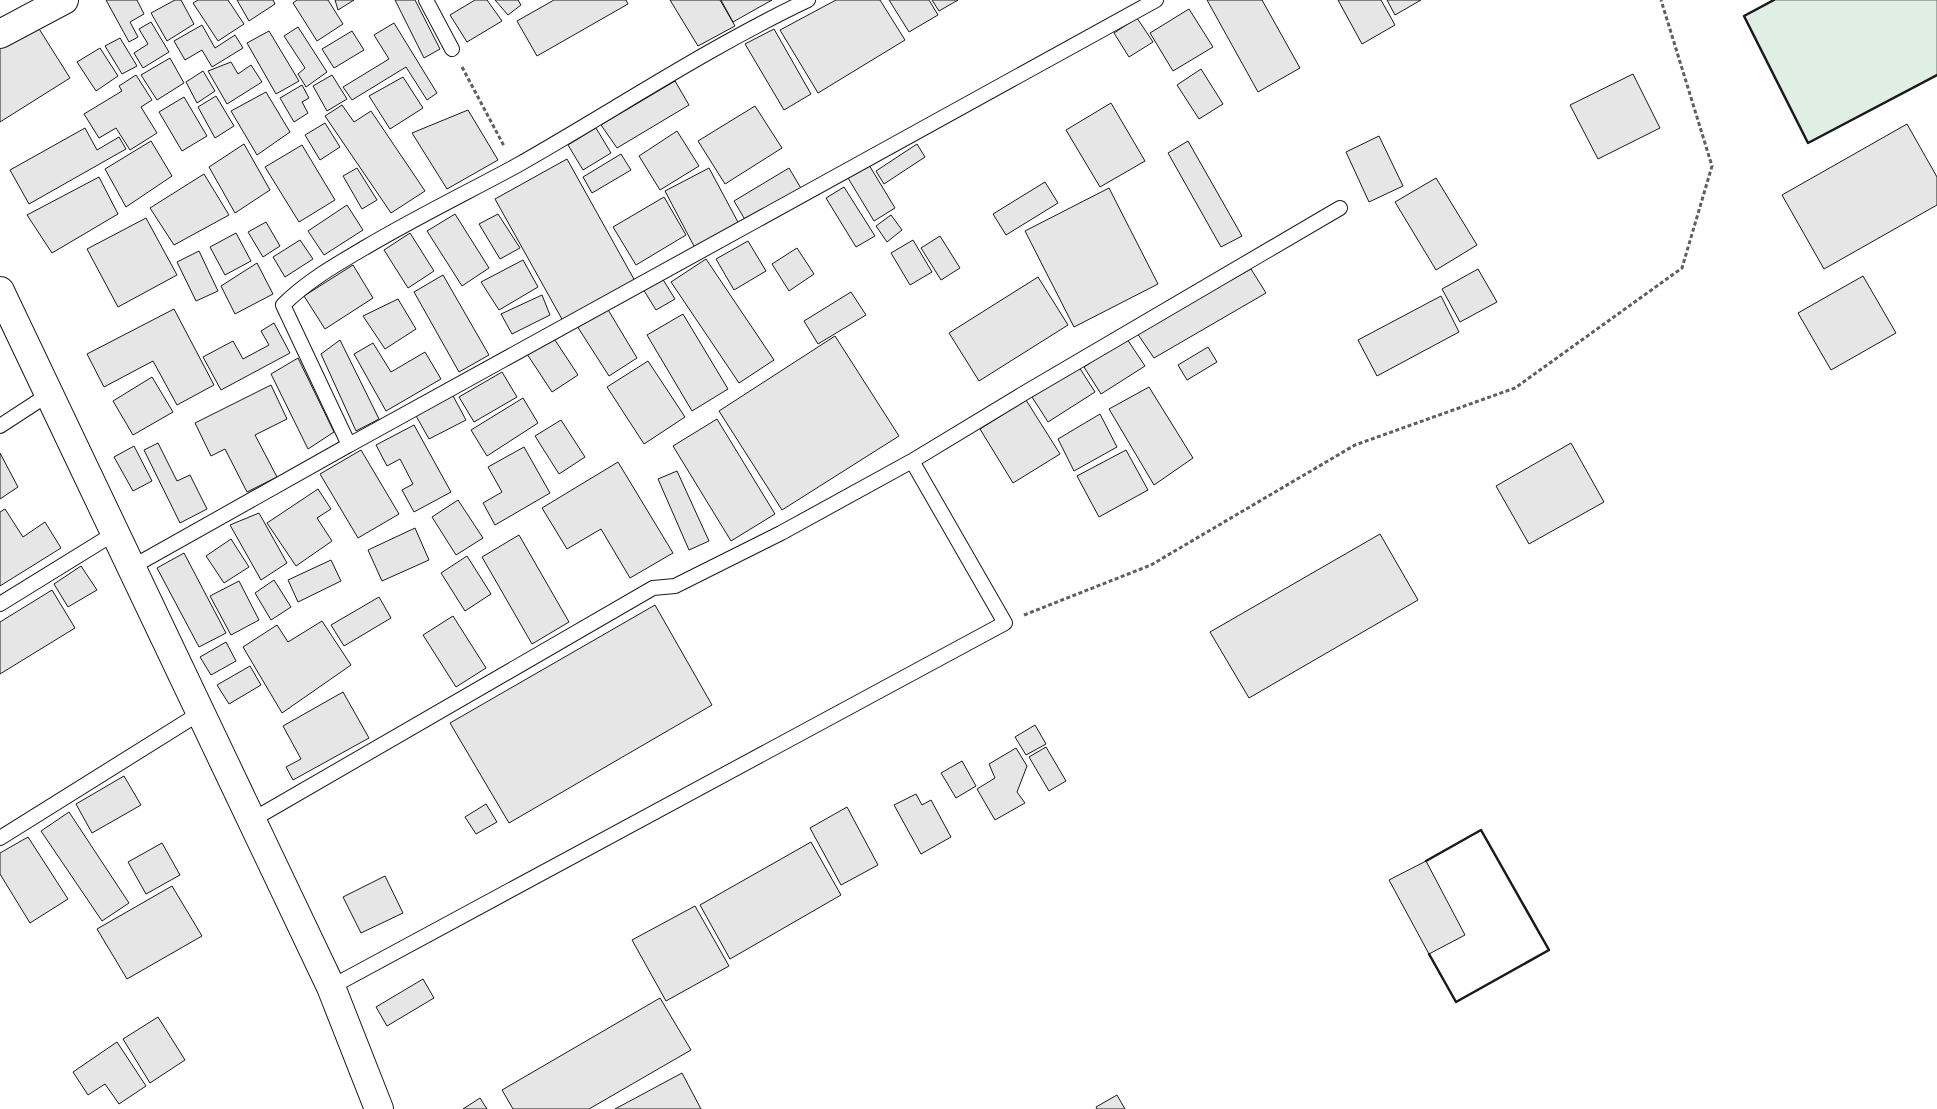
<svg xmlns="http://www.w3.org/2000/svg" width="1937" height="1109" font-family="Georgia,serif">
	<style>
		.green { fill: #e0efe3; stroke: #6a6a6a }
		.building { fill: #e6e6e6; stroke: #1a1a1a }
		.lines { fill: none; stroke-linecap: round; stroke-linejoin: round }
		.service-casing { stroke: #1a1a1a; stroke-width: 16 }
		.minor-casing { stroke: #1a1a1a; stroke-width: 30 }
		.secondary-casing { stroke: #1a1a1a; stroke-width: 30 }
		.path { stroke: #5f5f5f; stroke-width: 3; stroke-dasharray: 4 2.5; stroke-linecap: butt }
		.service { stroke: #fff; stroke-width: 14 }
		.minor { stroke: #fff; stroke-width: 28 }
		.secondary { stroke: #fff; stroke-width: 28 }
		.wall { stroke: #1a1a1a; stroke-width: 2.5 }
	</style>
	<rect width="100%" height="100%" fill="#fff"/>
	<path class="green" d="M1774,0H1937V75L1808,143L1744,16Z"/>
	<path class="building" d="M106,0H137L144,14L130,22L138,37L129,42Z
		M175,0H181L194,24L167,41L151,13Z
		M198,0H228L244,24L218,41L193,3Z
		M237,0H273L275,4L249,21Z
		M297,0H328L343,24L317,41L293,3Z
		M335,0H354L338,10Z
		M395,0H415L440,49L424,58Z
		M475,0H487L502,21L467,42L450,15Z
		M495,0H518L521,5L508,15Z
		M554,0H626L628,4L537,56L517,21Z
		M670,0H720L735,26L698,46Z
		M721,0H772L733,22Z
		M836,0H880L905,40L818,93L780,30Z
		M889,0H929L938,15L909,32Z
		M932,0H958L939,11Z
		M1207,0H1262L1300,68L1258,92Z
		M1338,0H1381L1395,25L1362,44Z
		M1387,0H1421L1395,15Z
		M1189,9L1213,47L1173,71L1150,33Z
		M1137,18L1153,42L1129,57L1114,33Z
		M151,22L169,52L143,68L134,53L148,44L139,29Z
		M394,23L437,93L427,100L406,67L352,100L343,87L389,59L374,35Z
		M36,24L70,78L0,122V47Z
		M202,25L215,48L235,35L243,48L212,67L202,50L185,60L174,41Z
		M298,27L327,72L306,87L298,74L305,68L284,36Z
		M774,29L811,94L784,110L745,44Z
		M269,31L299,81L276,94L247,43Z
		M352,31L364,50L334,68L322,49Z
		M120,38L137,66L122,74L105,46Z
		M100,48L118,76L96,91L77,62Z
		M170,58L184,83L157,100L141,75Z
		M231,62L238,74L251,65L262,82L227,104L208,71Z
		M1201,69L1223,104L1199,119L1177,85Z
		M203,71L215,91L197,103L186,82Z
		M1633,74L1660,128L1598,159L1570,105Z
		M136,75L152,100L141,107L157,133L130,150L116,128L99,138L84,114L122,91L119,86Z
		M332,75L347,99L327,111L313,86Z
		M403,77L423,108L390,129L369,96Z
		M675,81L689,105L617,148L601,125Z
		M302,85L309,98L302,102L308,113L294,122L280,98Z
		M266,92L290,132L257,155L231,111Z
		M216,96L234,126L215,138L198,107Z
		M184,97L207,136L182,151L159,112Z
		M1111,103L1145,161L1100,187L1066,130Z
		M342,105L354,122L371,111L425,191L391,213L325,116Z
		M755,106L782,148L725,184L698,141Z
		M468,110L498,160L447,189L412,133Z
		M325,123L340,147L320,160L305,135Z
		M1907,124L1937,177V205L1824,269L1782,195Z
		M85,128L97,150L119,137L126,149L29,204L10,170Z
		M596,128L611,153L583,170L568,145Z
		M677,131L699,166L660,190L639,156Z
		M1379,136L1403,186L1369,202L1346,152Z
		M151,141L172,176L126,207L105,169Z
		M1188,141L1242,236L1221,247L1168,153Z
		M244,144L270,190L235,213L209,167Z
		M917,144L925,157L884,184L876,171Z
		M302,145L335,200L299,222L265,167Z
		M621,154L631,170L592,193L583,177Z
		M567,159L635,281L563,321L495,199Z
		M869,165L895,208L874,221L848,178Z
		M357,168L377,200L362,209L343,176Z
		M709,168L739,224L695,248L665,191Z
		M789,168L802,190L747,223L734,201Z
		M204,174L229,215L174,245L150,208Z
		M99,177L118,214L52,253L27,215Z
		M1436,178L1477,245L1436,270L1395,202Z
		M1045,182L1058,203L1006,235L993,214Z
		M844,187L875,236L856,247L826,198Z
		M1109,188L1158,284L1074,327L1025,231Z
		M664,197L686,235L636,265L613,227Z
		M347,205L363,230L324,255L308,231Z
		M455,214L489,268L462,286L427,231Z
		M498,214L520,248L500,259L479,224Z
		M891,215L902,230L887,242L876,226Z
		M146,218L177,275L118,307L87,249Z
		M266,222L280,246L263,257L248,232Z
		M236,233L251,261L225,275L210,247Z
		M410,233L434,271L408,288L384,250Z
		M940,236L960,268L941,280L921,248Z
		M300,240L313,259L285,277L273,257Z
		M913,240L932,272L910,285L891,253Z
		M748,241L766,271L734,290L716,259Z
		M797,248L814,274L789,291L772,264Z
		M199,251L218,291L196,301L177,262Z
		M706,259L774,360L739,383L671,282Z
		M523,260L538,287L499,310L481,282Z
		M257,263L273,294L235,314L221,286Z
		M353,265L373,298L325,329L304,296Z
		M1251,269L1266,293L1154,358L1137,333Z
		M1478,269L1497,302L1460,322L1442,289Z
		M443,275L489,355L459,372L414,292Z
		M1863,276L1896,333L1831,370L1798,313Z
		M1038,277L1068,325L979,381L949,333Z
		M662,278L675,299L656,310L643,289Z
		M851,292L866,315L818,344L804,321Z
		M542,295L550,315L512,334L501,314Z
		M1441,296L1459,332L1377,376L1358,340Z
		M398,299L416,329L385,349L363,316Z
		M607,308L637,358L609,376L577,326Z
		M174,309L214,385L177,405L153,361L104,387L87,354Z
		M683,314L728,389L692,411L647,335Z
		M274,323L290,353L221,390L203,357L233,341L243,359L269,345L261,331Z
		M835,336L899,436L782,510L719,411Z
		M553,337L578,375L552,392L527,354Z
		M1127,339L1145,366L1101,394L1084,367Z
		M340,340L379,419L356,431L321,354Z
		M373,343L391,372L425,352L441,379L386,411L354,354Z
		M1208,347L1217,362L1187,380L1178,365Z
		M298,358L334,432L308,449L271,374Z
		M648,361L685,417L644,444L607,387Z
		M1079,367L1095,392L1048,422L1032,397Z
		M502,372L517,397L474,422L459,397Z
		M152,377L173,412L133,435L113,401Z
		M271,385L287,419L255,435L277,477L247,492L225,449L211,456L195,423Z
		M1149,387L1193,458L1154,485L1109,409Z
		M452,394L466,420L429,439L415,414Z
		M523,398L538,423L487,456L471,430Z
		M1026,400L1060,454L1013,483L980,429Z
		M1100,414L1117,447L1074,471L1058,439Z
		M717,419L775,514L731,541L673,446Z
		M561,420L585,457L559,474L535,436Z
		M414,425L451,492L414,512L402,490L413,484L400,459L387,466L376,445Z
		M158,443L177,481L190,475L207,509L180,523L144,450Z
		M1571,443L1604,502L1529,544L1496,486Z
		M134,446L152,481L133,491L114,457Z
		M524,447L550,493L495,525L483,503L502,492L488,467Z
		M361,450L399,514L358,538L320,474Z
		M1126,450L1148,490L1099,517L1077,476Z
		M0,453L18,487L0,499Z
		M618,462L673,553L630,578L601,529L567,549L542,508Z
		M677,471L709,541L689,550L658,479Z
		M318,489L331,509L317,518L332,541L296,566L267,523Z
		M458,500L483,538L456,555L432,517Z
		M5,509L23,537L45,522L61,548L0,586V512Z
		M259,513L287,563L261,580L230,525Z
		M415,528L429,560L382,581L368,550Z
		M1380,534L1418,600L1249,698L1210,632Z
		M519,535L569,622L532,644L482,557Z
		M231,539L249,567L224,583L206,556Z
		M184,553L226,633L199,647L157,568Z
		M467,556L491,594L465,611L441,573Z
		M331,560L341,581L298,602L288,580Z
		M81,566L97,590L68,607L54,584Z
		M274,580L291,607L271,620L255,593Z
		M239,581L259,620L231,635L210,596Z
		M52,590L75,628L0,674V622Z
		M379,597L391,618L344,646L331,625Z
		M655,605L712,705L509,823L450,723Z
		M453,616L486,668L456,687L423,635Z
		M322,621L351,665L282,713L243,647L277,625L288,642Z
		M226,642L236,661L211,675L200,657Z
		M250,666L261,685L229,704L217,685Z
		M343,692L369,738L293,780L286,767L301,759L283,726Z
		M1035,725L1046,744L1026,755L1015,737Z
		M1046,747L1066,781L1049,791L1029,757Z
		M1016,748L1027,766L1017,792L1025,803L995,820L977,789L995,778L989,764Z
		M962,761L976,786L956,798L941,773Z
		M124,776L141,805L92,833L76,804Z
		M916,794L922,805L931,800L951,837L921,854L894,805Z
		M486,804L497,822L476,834L465,817Z
		M847,807L878,865L841,885L810,828Z
		M69,812L129,903L102,921L41,831Z
		M28,837L68,899L30,923L0,874V853Z
		M811,842L841,895L730,959L700,905Z
		M162,843L180,875L146,894L128,862Z
		M1426,861L1465,935L1429,954L1389,880Z
		M385,876L403,913L361,933L343,897Z
		M172,886L202,936L127,979L97,929Z
		M695,906L729,966L666,1001L632,940Z
		M423,979L434,998L387,1026L376,1007Z
		M660,998L691,1050L589,1109H513L502,1090Z
		M158,1017L185,1060L150,1083L123,1039Z
		M117,1042L146,1086L119,1104L105,1084L88,1095L73,1072Z
		M682,1073L701,1109H615Z
		M1117,1095L1125,1109H1097L1096,1107Z
		M480,1098L487,1109H463Z"/>
	<g class="lines">
		<defs>
			<path id="service" d="M426,0L452,49
				M0,426L49,394
				M349,445L1156,0
				M912,461L1026,392L1340,208
				M132,567L349,445L283,305C307,281 337,264 366,247C415,218 466,193 516,166C613,111 707,48 808,0
				M0,604L115,533
				M252,820L653,588L675,586L781,533L912,461L1005,623L331,987
				M0,838L200,713"/>
			<path id="minor" d="M0,34L64,0"/>
			<path id="secondary" d="M0,291L331,987L379,1109"/>
		</defs>
		<use href="#service" class="service-casing"/>
		<use href="#minor" class="minor-casing"/>
		<use href="#secondary" class="secondary-casing"/>
		<path class="path" d="M462,67L504,146
			M1024,615L1151,565L1355,445L1515,388L1682,268L1712,166L1661,0"/>
		<use href="#service" class="service"/>
		<use href="#minor" class="minor"/>
		<use href="#secondary" class="secondary"/>
		<path class="wall" d="M1774,0L1744,16L1808,143L1937,75
			M1426,861L1481,830L1549,950L1456,1002L1429,954"/>
	</g>
</svg>
